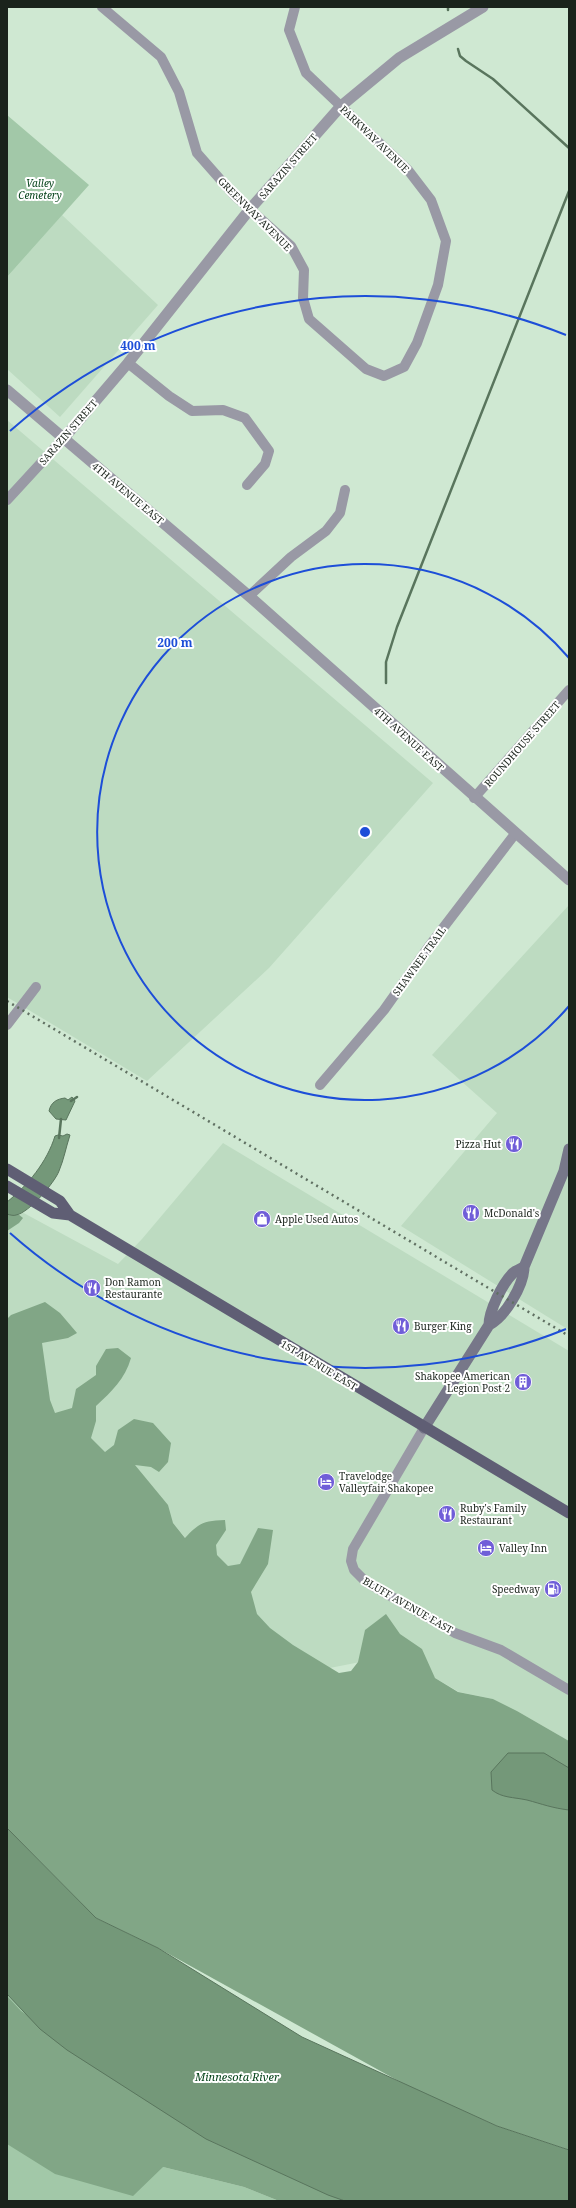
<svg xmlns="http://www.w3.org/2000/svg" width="576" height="2208" font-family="'Noto Serif',serif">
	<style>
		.built { fill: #bddbc1 }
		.green { fill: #a2c8a8 }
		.forest { fill: #81a686 }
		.water { fill: #749879; stroke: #59755d }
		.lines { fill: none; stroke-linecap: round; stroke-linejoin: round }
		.stream { stroke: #59755d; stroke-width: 2.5 }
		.minor { stroke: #9999a5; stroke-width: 10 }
		.tertiary { stroke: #9999a5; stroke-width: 11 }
		.secondary { stroke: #777789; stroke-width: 11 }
		.primary { stroke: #5f5e74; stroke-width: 11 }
		.rail { stroke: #607062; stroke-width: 2.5; stroke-dasharray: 2 4; stroke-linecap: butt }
		.ring { fill: none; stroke: #1d4ed8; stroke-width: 2 }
		.labels { text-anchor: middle; stroke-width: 4; stroke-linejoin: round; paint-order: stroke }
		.street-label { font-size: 10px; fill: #1a231b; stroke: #fff }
		.park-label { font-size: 10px; font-style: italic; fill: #06441b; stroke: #fff }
		.poi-label { font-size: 10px; fill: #1a231b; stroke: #fff; text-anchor: start }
		.water-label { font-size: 11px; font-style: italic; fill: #044219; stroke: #fff }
		.centre { fill: #1d4ed8; stroke: #fff; stroke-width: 2 }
		.ring-label { font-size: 12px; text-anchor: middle; font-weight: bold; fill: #1d4ed8; stroke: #fff; stroke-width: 4; stroke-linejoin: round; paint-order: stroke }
	</style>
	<rect width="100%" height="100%" fill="#cfe8d2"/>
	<path class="built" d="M62,215L158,305L60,417L7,369V277Z
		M7,420L433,783L269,968L147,1081L7,997Z
		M569,905V1330L401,1226L497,1113L432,1055Z
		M223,1143L569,1351V1741L517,1711L493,1699L459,1692L396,1655L299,1674L127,1468L7,1389V1204L118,1264L142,1239Z"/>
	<path class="green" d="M7,115L89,185L7,277Z
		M7,1946L163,2167L244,2187L279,2201H7Z"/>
	<path class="forest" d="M7,1205L23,1218L19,1223L7,1231Z
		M45,1302L60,1313L77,1333L68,1338L42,1343L50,1400L55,1413L72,1408L76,1389L96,1375V1366L106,1349L118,1348L131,1358C125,1379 112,1391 96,1406V1421L91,1438L105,1452L114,1445L118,1430L134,1419L153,1423L171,1443L168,1462L159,1472L151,1467L135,1465L168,1505L173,1523L185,1538C199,1523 203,1521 225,1520L226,1530L216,1545L217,1555L228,1566L240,1564L258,1528L273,1530L268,1564L251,1592L257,1614L270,1628L293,1645L339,1673L351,1671L358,1662L365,1630L386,1614L400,1634L422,1649L435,1678L458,1692L493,1699L517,1711L569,1741V2150L497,2126L413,2089L158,1948L96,1918L7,1828V1319L11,1315Z
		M7,1996L21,2011L213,2142L345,2201H279L244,2187L163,2167L133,2196L55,2174L7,2144Z"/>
	<path class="water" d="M72,1097L75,1101L66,1120L56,1119L49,1111C51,1102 57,1099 65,1098L68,1100Z
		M67,1134L70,1135C66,1147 64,1159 59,1171C55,1182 29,1213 16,1215C14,1216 10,1215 7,1214V1202C28,1185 47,1162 55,1136L58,1135L63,1136Z
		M508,1753H544L569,1768V1810C552,1808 542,1804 527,1800C513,1797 502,1798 492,1790L491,1772Z
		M7,1828L96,1918L158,1948L302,2037L497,2126L569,2150V2201H345L328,2195L206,2139L67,2050L40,2029L7,1994Z"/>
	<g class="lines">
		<path class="stream" d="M448,7V10
			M458,49L460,56L466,61L493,79L569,148
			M386,683V662L397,627L569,191
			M71,1101L77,1097
			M59,1138L61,1119"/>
		<path class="minor" d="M102,7L161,57L179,92L197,153L234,195L291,246L304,270L303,298L309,319L366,369L384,376L404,367L417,343L438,285L446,241L431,200L408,170L306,73L289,30L295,7
			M128,363L169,396L192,411L223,410L245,418L269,451L265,464L247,485
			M7,500L64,438
			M249,596L291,557L326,531L340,513L345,490
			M474,798L569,690
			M7,1025L36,987
			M320,1085L384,1010L430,945L515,834
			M424,1428L353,1549L351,1561L354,1570L366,1582L455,1633L501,1650L569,1690"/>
		<path class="tertiary" d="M7,390L249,596L569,880
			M64,438L128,363L250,209L341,106L399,58L483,7"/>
		<path class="secondary" d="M489,1325C489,1311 502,1284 513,1273C515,1271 520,1269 524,1267
			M424,1428L489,1325C505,1317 524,1285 524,1267L564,1171L569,1149"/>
		<path class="primary" d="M7,1169L60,1201L70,1215
			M7,1186L53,1213L70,1215L569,1513"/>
		<path class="rail" d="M7,1001L569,1336"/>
	</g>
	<g class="ring">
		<path d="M569 1006A268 268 0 1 1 569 658"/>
		<path d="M566 1329A536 536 0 0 1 10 1233M10 431A536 536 0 0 1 566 335"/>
	</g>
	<defs>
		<symbol id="restaurant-disc" viewBox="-11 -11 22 22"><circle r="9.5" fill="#705ed8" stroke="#fff"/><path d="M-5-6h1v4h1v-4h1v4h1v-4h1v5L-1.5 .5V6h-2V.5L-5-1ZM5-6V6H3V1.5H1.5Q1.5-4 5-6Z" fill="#fff"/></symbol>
		<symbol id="shop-disc" viewBox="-11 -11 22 22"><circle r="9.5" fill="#705ed8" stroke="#fff"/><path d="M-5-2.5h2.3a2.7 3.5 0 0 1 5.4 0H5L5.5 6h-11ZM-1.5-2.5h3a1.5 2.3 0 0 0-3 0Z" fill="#fff"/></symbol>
		<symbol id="building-disc" viewBox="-11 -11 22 22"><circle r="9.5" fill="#705ed8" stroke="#fff"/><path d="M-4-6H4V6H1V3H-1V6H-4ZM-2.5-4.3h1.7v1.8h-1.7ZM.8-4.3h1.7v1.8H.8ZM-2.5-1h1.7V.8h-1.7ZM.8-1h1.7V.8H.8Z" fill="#fff"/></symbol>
		<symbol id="hotel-disc" viewBox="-11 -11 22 22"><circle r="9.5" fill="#705ed8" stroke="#fff"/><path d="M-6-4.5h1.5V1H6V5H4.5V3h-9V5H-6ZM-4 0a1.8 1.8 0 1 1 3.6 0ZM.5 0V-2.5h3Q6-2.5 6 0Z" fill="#fff"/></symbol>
		<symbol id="fuel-disc" viewBox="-11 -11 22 22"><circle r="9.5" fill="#705ed8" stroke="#fff"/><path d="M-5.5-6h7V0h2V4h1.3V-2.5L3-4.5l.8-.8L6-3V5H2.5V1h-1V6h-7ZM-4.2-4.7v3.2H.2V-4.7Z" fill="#fff"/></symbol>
	</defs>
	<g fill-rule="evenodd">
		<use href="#restaurant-disc" x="504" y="1134" width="20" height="20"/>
		<use href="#restaurant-disc" x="461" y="1203" width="20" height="20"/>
		<use href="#shop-disc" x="252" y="1209" width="20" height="20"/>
		<use href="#restaurant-disc" x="82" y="1278" width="20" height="20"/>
		<use href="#restaurant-disc" x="391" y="1316" width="20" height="20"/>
		<use href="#building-disc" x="513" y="1372" width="20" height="20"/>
		<use href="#hotel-disc" x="316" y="1472" width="20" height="20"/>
		<use href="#restaurant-disc" x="437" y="1504" width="20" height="20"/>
		<use href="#hotel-disc" x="476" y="1538" width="20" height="20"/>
		<use href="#fuel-disc" x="543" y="1579" width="20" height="20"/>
	</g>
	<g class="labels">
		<g class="street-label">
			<text transform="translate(375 139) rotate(44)" y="4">PARKWAY AVENUE</text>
			<text transform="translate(288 166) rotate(-49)" y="4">SARAZIN STREET</text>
			<text transform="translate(255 214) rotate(45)" y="4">GREENWAY AVENUE</text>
			<text transform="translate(68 432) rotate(-49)" y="4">SARAZIN STREET</text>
			<text transform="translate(128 493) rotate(40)" y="4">4TH AVENUE EAST</text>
			<text transform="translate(409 739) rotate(42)" y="4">4TH AVENUE EAST</text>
			<text transform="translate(522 744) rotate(-49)" y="4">ROUNDHOUSE STREET</text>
			<text transform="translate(419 961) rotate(-54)" y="4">SHAWNEE TRAIL</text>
			<text transform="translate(319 1365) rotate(31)" y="4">1ST AVENUE EAST</text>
			<text transform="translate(408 1605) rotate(30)" y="4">BLUFF AVENUE EAST</text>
		</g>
		<g class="park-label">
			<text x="40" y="187">Valley<tspan x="40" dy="12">Cemetery</tspan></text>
		</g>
		<g class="poi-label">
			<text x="501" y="1148" text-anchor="end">Pizza Hut</text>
			<text x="484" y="1217">McDonald's</text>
			<text x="275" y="1223">Apple Used Autos</text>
			<text x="105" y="1286">Don Ramon<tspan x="105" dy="12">Restaurante</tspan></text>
			<text x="414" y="1330">Burger King</text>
			<text x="510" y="1380" text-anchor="end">Shakopee American<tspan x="510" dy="12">Legion Post 2</tspan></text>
			<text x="339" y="1480">Travelodge<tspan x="339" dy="12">Valleyfair Shakopee</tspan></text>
			<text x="460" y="1512">Ruby's Family<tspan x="460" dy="12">Restaurant</tspan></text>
			<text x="499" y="1552">Valley Inn</text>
			<text x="540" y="1593" text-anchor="end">Speedway</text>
		</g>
		<g class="water-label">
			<text x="237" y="2081">Minnesota River</text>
		</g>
	</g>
	<circle cx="365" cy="832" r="6" class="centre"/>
	<g class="ring-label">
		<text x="138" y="350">400 m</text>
		<text x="175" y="647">200 m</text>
	</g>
	<rect width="576" height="2208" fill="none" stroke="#1a231b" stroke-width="16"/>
</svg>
